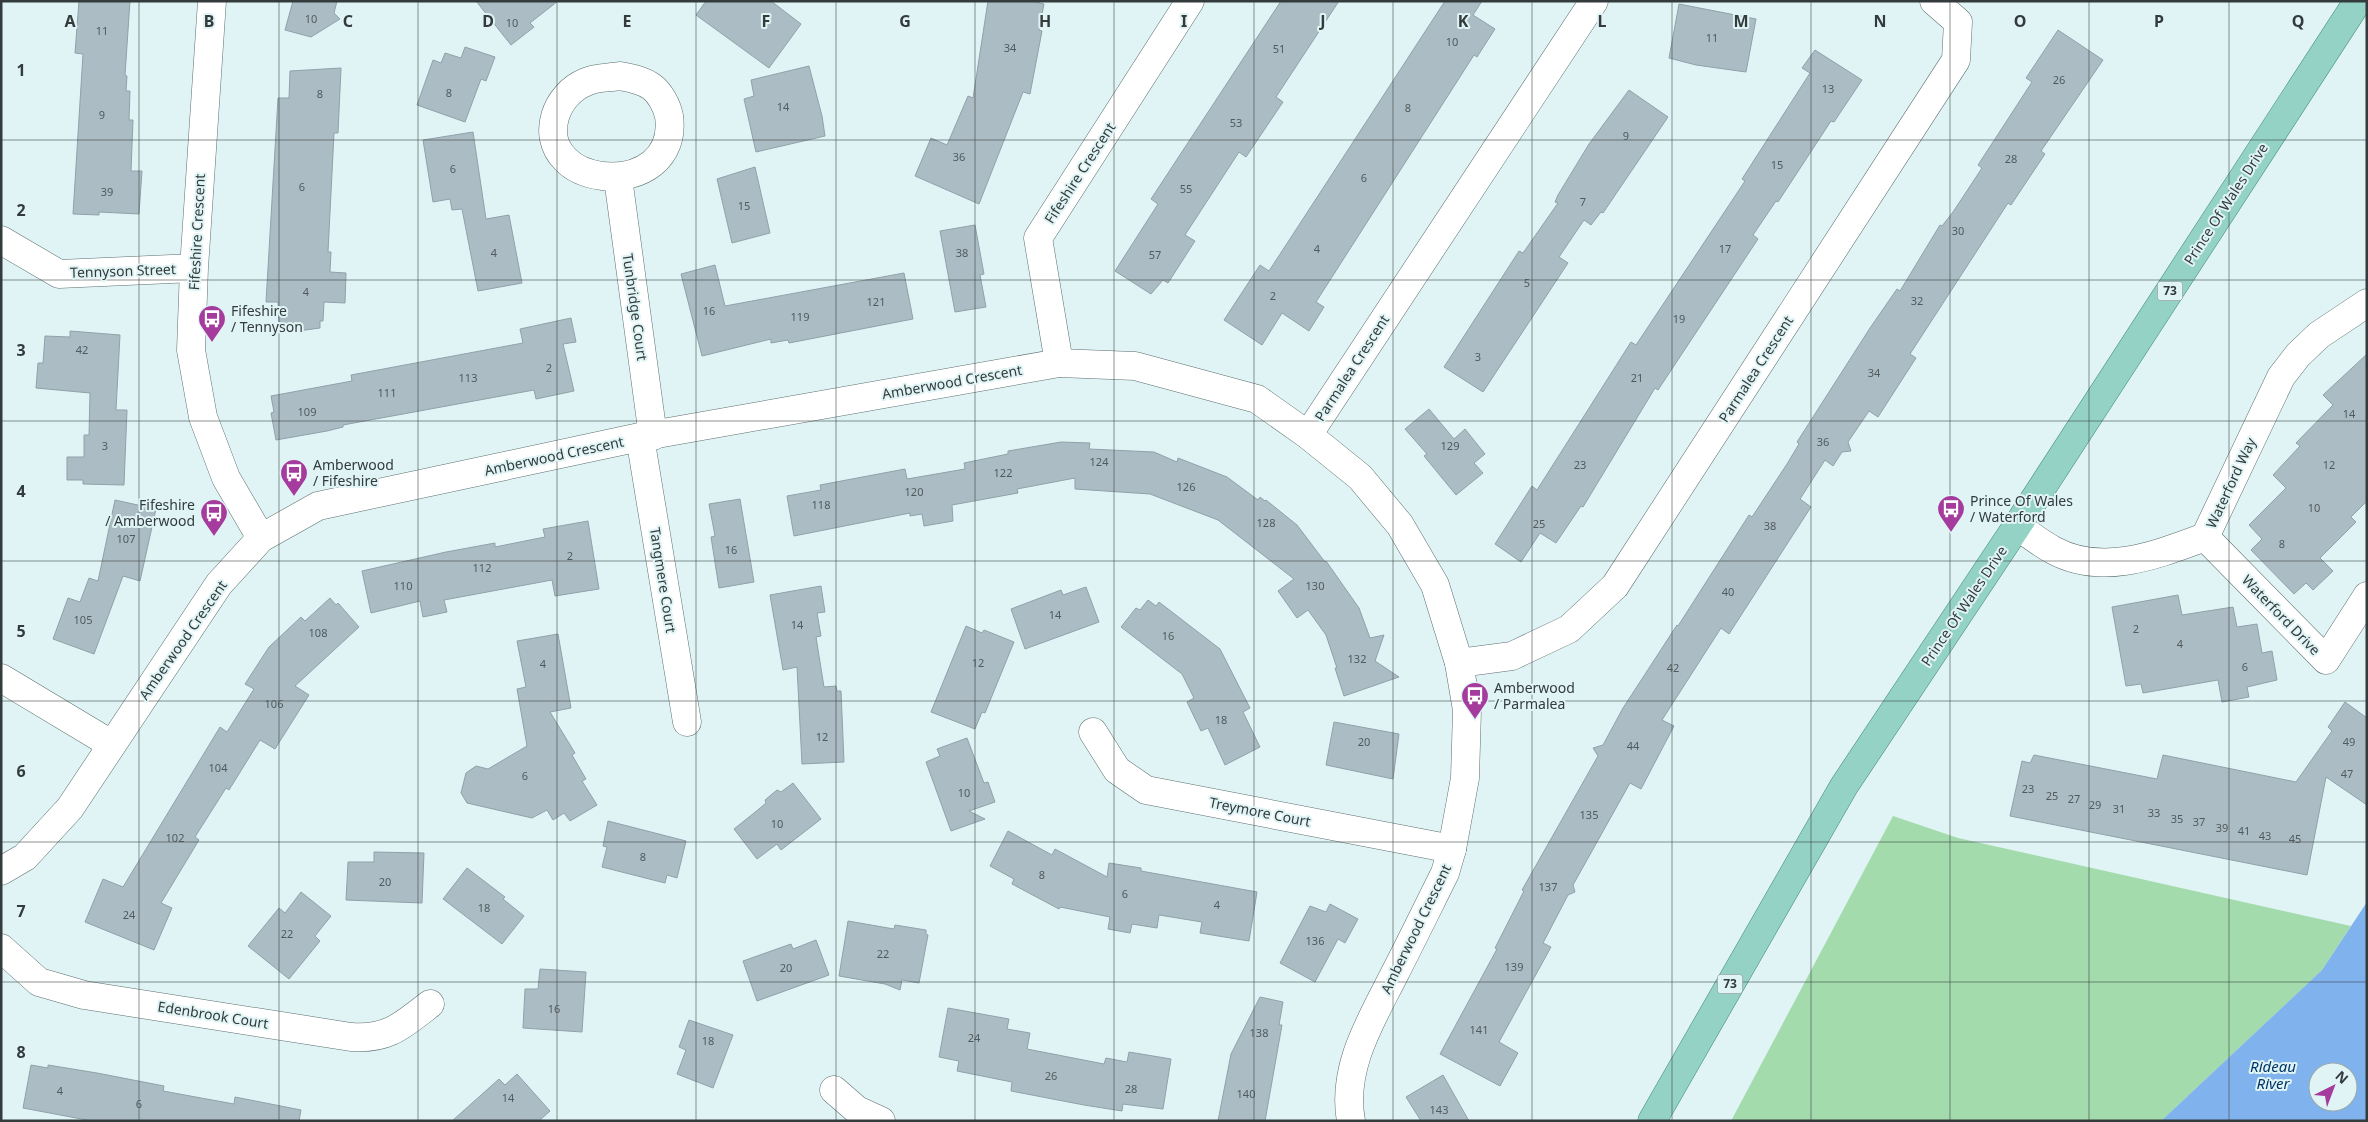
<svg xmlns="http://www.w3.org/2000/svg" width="2368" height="1122" font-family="'Noto Sans',sans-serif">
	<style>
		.green { fill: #a3dbac }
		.water { fill: #80b2ed; fill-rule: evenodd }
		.building { fill: #abbcc4; stroke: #91a1a9 }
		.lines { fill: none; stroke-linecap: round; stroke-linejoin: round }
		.minor-casing { stroke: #5d6f70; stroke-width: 29 }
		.tertiary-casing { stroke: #5d6f70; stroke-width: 29 }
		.primary-casing { stroke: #438a7a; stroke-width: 29 }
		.minor { stroke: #fff; stroke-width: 28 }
		.tertiary { stroke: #fff; stroke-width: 28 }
		.primary { stroke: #93d2c4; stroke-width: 28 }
		.grid { fill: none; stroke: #333b3c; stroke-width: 1; stroke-opacity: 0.55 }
		.labels { text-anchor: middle; stroke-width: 4; stroke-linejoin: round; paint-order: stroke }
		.number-label { font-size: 11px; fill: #515b5e }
		.shield { fill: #e0f4f5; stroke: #677274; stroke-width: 1 }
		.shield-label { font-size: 12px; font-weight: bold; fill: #333b3c }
		.street-label { font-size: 14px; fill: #333b3c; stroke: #e0f4f5 }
		.poi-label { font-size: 14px; fill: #333b3c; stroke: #e0f4f5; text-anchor: start }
		.water-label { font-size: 15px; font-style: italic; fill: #003569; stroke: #e0f4f5 }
		.grid-label { font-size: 16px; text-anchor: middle; font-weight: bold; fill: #333b3c; stroke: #e0f4f5; stroke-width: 4; stroke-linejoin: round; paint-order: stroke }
	</style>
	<rect width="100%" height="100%" fill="#e0f4f5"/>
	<path class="green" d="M1893,816L1958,838L2351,926L2322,970L2161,1121H1731Z"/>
	<path class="water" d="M2367,902V1121H2161L2322,970ZM2318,1072H2348V1102H2318Z"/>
	<path class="building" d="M79,1H130L125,75L127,76L126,91H130L129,120H133L131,171H142L139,214L99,212V215L73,214L83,54L75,53Z
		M293,1H337L334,13L340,19L311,37L285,30Z
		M476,1H558L530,23L534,27L511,45Z
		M706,1H771L801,24L769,68L696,15Z
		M988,1H1031L1044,4L1039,30L1042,31L1030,94L1023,92L979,204L915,176L931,138L947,145L968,96L973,98Z
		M1281,1H1339L1276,97L1283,102L1246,157L1239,152L1185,235L1195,241L1168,283L1163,280L1151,294L1115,271L1158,204L1151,199Z
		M1445,1H1482L1473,15L1495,29L1477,57L1474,55L1316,302L1324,307L1309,331L1282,313L1262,345L1224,320L1260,265L1269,271Z
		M1679,4L1756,19L1746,72L1696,65L1669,58Z
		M2058,30L2103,60L2041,151L2045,154L2011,205L2008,203L1910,354L1916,358L1878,417L1869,411L1848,442L1851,451L1842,452L1833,466L1825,460L1800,499L1811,507L1729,634L1721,628L1662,720L1674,726L1641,789L1630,783L1573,885L1575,892L1568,895L1543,943L1551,947L1499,1042L1518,1053L1500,1086L1440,1054L1497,949L1495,948L1524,891L1522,890L1598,756L1593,748L1603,745L1623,708L1677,625L1678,626L1749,515L1752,517L1787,464L1799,444L1797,442L1870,328L1897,289L1900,291L1940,225L1942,226L1953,212L1982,168L1978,165L2032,82L2026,78Z
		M465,47L495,57L486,81L481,79L465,122L417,105L433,60L441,63L445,53L461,58Z
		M1815,50L1862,80L1834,122L1831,121L1778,202L1776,201L1753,235L1758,239L1658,390L1655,388L1583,507L1581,506L1556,543L1540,533L1521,562L1495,544L1532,486L1537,490L1631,342L1636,345L1745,181L1742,179L1810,73L1802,68Z
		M809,66L822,116L825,136L756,152L744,99L754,96L751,80Z
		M341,68L338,133H334L328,252H331L330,272L346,273L345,303L324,302L323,321H320V328L298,331V326L279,325L278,302H266L278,98H289L290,71Z
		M1629,90L1668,117L1603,213L1601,212L1591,225L1584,220L1559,257L1568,263L1483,392L1444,367L1519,251L1523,253L1558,203L1555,202L1558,195L1589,144Z
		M473,132L486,219L509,215L522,283L478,291L462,209L452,210L450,199L433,202L423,140Z
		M755,167L770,233L732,243L717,179Z
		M975,225L984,274L980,275L986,307L955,312L940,231Z
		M715,265L725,306L904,273L913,319L789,343L788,340L771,343V339L702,356L681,274Z
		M571,318L576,342L563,344L574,391L536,399L534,390L343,425V427L327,431L276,440L271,413L274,412L271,396L352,381L351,375L523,343L520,329Z
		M70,331L120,335L116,410H127L124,485L83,484V480H67V457H84V435H89L90,393L36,388L38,363H43L45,336L70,337Z
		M2367,354V501L2351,517L2356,522L2320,558L2333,571L2313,590L2306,583L2294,594L2251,550L2262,539L2249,525L2286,488L2273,475L2300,446L2296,443L2333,405L2323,395Z
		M1429,409L1454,439L1465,429L1485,454L1474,463L1483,473L1456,495L1424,456L1427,454L1405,429Z
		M1061,442L1090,443L1089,449L1154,452L1177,462L1178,458L1227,477L1258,500L1260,497L1265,501L1266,500L1297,525L1325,562L1326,561L1359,608L1370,638L1384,635L1375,661L1399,677L1344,696L1335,668H1337L1326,635L1308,610L1297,618L1278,591L1294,579L1218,520L1150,494L1075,489V478L1017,489L1018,493L952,505L953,521L924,526L922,514L910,516V513L794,536L787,496L821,490L820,485L905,469L907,479L965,469L964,463L1008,454V451Z
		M740,499L754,582L719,588L711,537L715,536L709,504Z
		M115,500L156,509L140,581L123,576L94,654L53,639L68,598L80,602L89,578L98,581Z
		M588,521L599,589L555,596L552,580L444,600L447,612L423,617L420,601L371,613L362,571L446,552L495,543V547L545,537L543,529Z
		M821,586L825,612L817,613L821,636L816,637L824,687L836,686L837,691H841L844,762L802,764L797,667L783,670L770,595Z
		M1086,587L1099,622L1025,649L1011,609L1061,590L1063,595Z
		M2178,595L2182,615L2233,607L2237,627L2257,624L2262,653L2272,651L2277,680L2247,687L2249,697L2222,702L2218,680L2143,693L2141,684L2126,686L2112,607Z
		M330,598L336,605L338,603L359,627L295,686L309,695L275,749L260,740L229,790L226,788L195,837L199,840L161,903L172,908L154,950L85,922L103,879L123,887L220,727L227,732L254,689L245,684L269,647L301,617L305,621Z
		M1148,600L1156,606L1159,602L1220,649L1250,708L1243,712L1260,747L1225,765L1208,728L1201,731L1187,702L1194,698L1182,674L1121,627L1136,608L1140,610Z
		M966,626L982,633L984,630L1014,642L985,713L982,712L975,729L931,712Z
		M558,634L571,708L550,712L575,753L572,755L586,779L582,781L597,805L570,821L564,813L553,820L547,810L532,818L467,803L461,793L466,773L476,766L488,769L527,746L517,689L526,687L517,641Z
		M2345,702L2367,718V805L2326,777L2307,875L2010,816L2022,761L2030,763L2034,755L2157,779L2163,755L2296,782L2332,731L2328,727Z
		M1334,722L1399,734L1393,779L1326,765Z
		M967,738L984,783L988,782L995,802L969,811L985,819L951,831L926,762L940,756L937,749Z
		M793,783L821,819L781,850L777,844L757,859L734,829L759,809L766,803L765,800L777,790L781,792Z
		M608,821L686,841L677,878L667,875L665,883L602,867L607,847L603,846Z
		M1008,831L1052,855L1055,849L1107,877L1109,863L1141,868V871L1257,892L1249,941L1200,933L1202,922L1159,915L1157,928L1132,924L1130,933L1108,929L1110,917L1060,907L1059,909L1012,884L1014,879L990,866Z
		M374,852L424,853L422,903L346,900L348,862H374Z
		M467,868L505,897L503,899L524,916L502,944L443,899Z
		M301,892L331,916L315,936L320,941L289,979L248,946L279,908L285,913Z
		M1330,904L1358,919L1345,943L1338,939L1315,982L1280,963L1310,906L1326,912Z
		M848,921L894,929L895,925L926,930V934L928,935L919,983L902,980L900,990L885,984L839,976Z
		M816,940L829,975L757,1001L743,961L791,944L793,949Z
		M540,969L586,972L582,1032L523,1028L525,989H538Z
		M1260,997L1283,1002L1279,1025H1282L1265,1121H1218L1231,1054Z
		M948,1008L1009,1019L1007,1029L1030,1033L1027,1049L1104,1064L1106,1058L1127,1062L1129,1052L1171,1059L1163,1109L1123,1104L1122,1111L1084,1105L1011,1091L1012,1082L957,1071L959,1061L939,1057Z
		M689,1020L733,1035L713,1088L677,1074L686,1050L679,1047Z
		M31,1065L48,1068V1065L97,1073L164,1086L163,1091L234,1104L235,1097L301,1110L299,1121H92L23,1108Z
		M517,1074L550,1111L539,1121H452L499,1079L505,1085Z
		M1443,1075L1469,1121H1421L1406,1097Z"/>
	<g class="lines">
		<defs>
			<path id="minor" d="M212,1L194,268L191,350L203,417L226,478L261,538
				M620,76C631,78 643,80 652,87C660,93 667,106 669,116C675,158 641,180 602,176C588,174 575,170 565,159C541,135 556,94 586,82C596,77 609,78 620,76Z
				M618,178L653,436
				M1,240L59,274L194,268
				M1059,363L1038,238L1190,1
				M1308,435L1594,1
				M640,437L687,722
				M2017,526C2029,534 2040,543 2053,550C2102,577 2156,555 2205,537L2281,377L2298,355L2319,335L2367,303
				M2205,537L2326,660L2367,596
				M1459,663L1512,656L1569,629L1615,586L1956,60L1958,22L1934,1
				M1,678L111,744
				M1093,732L1117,770L1146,790L1452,849
				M1,948L39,982L84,995L351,1037C388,1040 403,1025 430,1004
				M834,1090L857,1110L881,1121"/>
			<path id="tertiary" d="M1,871L25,857L70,808L219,584L261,538L318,506L640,437L1059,363L1135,366L1257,399L1308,435L1360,477L1400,525L1435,585L1459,663L1467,710L1465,778L1452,849L1445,873C1428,907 1412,940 1395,973C1372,1019 1341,1067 1351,1121"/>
			<path id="primary" d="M1652,1121L1844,786L2017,526L2358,1"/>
		</defs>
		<use href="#minor" class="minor-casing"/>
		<use href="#tertiary" class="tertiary-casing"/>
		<use href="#primary" class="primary-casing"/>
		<use href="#minor" class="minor"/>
		<use href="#tertiary" class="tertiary"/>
		<use href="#primary" class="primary"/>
	</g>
	<path class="grid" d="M139,1V1121M279,1V1121M418,1V1121M557,1V1121M696,1V1121M836,1V1121M975,1V1121M1114,1V1121M1254,1V1121M1393,1V1121M1532,1V1121M1672,1V1121M1811,1V1121M1950,1V1121M2089,1V1121M2229,1V1121M1,140H2367M1,280H2367M1,421H2367M1,561H2367M1,701H2367M1,842H2367M1,982H2367"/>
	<defs>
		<symbol id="bus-pin" viewBox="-11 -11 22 30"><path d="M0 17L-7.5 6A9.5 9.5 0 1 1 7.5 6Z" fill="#a53b9c" stroke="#e0f4f5"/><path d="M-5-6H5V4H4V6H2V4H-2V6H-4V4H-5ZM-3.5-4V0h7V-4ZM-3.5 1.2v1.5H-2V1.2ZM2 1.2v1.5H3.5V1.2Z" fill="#fff"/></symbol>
	</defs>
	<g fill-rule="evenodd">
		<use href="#bus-pin" x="196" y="303" width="32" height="43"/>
		<use href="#bus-pin" x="278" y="457" width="32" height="43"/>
		<use href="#bus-pin" x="1935" y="493" width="32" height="43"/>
		<use href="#bus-pin" x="198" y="497" width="32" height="43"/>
		<use href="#bus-pin" x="1459" y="680" width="32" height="43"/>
	</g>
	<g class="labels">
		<g class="number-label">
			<text x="311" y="23">10</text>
			<text x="512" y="27">10</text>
			<text x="102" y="35">11</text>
			<text x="1712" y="42">11</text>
			<text x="1452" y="46">10</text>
			<text x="1010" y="52">34</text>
			<text x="1279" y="53">51</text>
			<text x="2059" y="84">26</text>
			<text x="1828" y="93">13</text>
			<text x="449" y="97">8</text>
			<text x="320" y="98">8</text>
			<text x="783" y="111">14</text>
			<text x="1408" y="112">8</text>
			<text x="102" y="119">9</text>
			<text x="1236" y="127">53</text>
			<text x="1626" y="140">9</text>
			<text x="959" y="161">36</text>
			<text x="2011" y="163">28</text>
			<text x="1777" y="169">15</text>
			<text x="453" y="173">6</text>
			<text x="1364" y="182">6</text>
			<text x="302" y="191">6</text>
			<text x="1186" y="193">55</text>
			<text x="107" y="196">39</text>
			<text x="1583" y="206">7</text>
			<text x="744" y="210">15</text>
			<text x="1958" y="235">30</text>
			<text x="1317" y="253">4</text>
			<text x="1725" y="253">17</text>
			<text x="494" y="257">4</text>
			<text x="962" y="257">38</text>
			<text x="1155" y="259">57</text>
			<text x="1527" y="287">5</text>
			<text x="306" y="296">4</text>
			<text x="1273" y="300">2</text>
			<text x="1917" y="305">32</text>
			<text x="876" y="306">121</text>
			<text x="709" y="315">16</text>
			<text x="800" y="321">119</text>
			<text x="1679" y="323">19</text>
			<text x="82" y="354">42</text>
			<text x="1478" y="361">3</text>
			<text x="549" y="372">2</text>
			<text x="1874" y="377">34</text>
			<text x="468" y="382">113</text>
			<text x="1637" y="382">21</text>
			<text x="387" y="397">111</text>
			<text x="307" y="416">109</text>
			<text x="2349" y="418">14</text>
			<text x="1823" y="446">36</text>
			<text x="105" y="450">3</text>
			<text x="1450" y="450">129</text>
			<text x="1099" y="466">124</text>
			<text x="1580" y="469">23</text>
			<text x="2329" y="469">12</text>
			<text x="1003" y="477">122</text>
			<text x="1186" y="491">126</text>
			<text x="914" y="496">120</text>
			<text x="821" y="509">118</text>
			<text x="2314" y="512">10</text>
			<text x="1266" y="527">128</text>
			<text x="1539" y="528">25</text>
			<text x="1770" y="530">38</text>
			<text x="126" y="543">107</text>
			<text x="2282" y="548">8</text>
			<text x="731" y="554">16</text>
			<text x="570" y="560">2</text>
			<text x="482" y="572">112</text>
			<text x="403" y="590">110</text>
			<text x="1315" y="590">130</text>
			<text x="1728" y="596">40</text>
			<text x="1055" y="619">14</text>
			<text x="83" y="624">105</text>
			<text x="797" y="629">14</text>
			<text x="2136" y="633">2</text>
			<text x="318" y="637">108</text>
			<text x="1168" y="640">16</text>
			<text x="2180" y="648">4</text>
			<text x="1357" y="663">132</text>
			<text x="978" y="667">12</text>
			<text x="543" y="668">4</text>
			<text x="2245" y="671">6</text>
			<text x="1673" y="672">42</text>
			<text x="274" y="708">106</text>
			<text x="1221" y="724">18</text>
			<text x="822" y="741">12</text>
			<text x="1364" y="746">20</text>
			<text x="2349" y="746">49</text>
			<text x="1633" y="750">44</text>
			<text x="218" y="772">104</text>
			<text x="2347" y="778">47</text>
			<text x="525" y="780">6</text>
			<text x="2028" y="793">23</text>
			<text x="964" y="797">10</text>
			<text x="2052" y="800">25</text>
			<text x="2074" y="803">27</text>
			<text x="2095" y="809">29</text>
			<text x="2119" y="813">31</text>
			<text x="2154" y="817">33</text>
			<text x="1589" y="819">135</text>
			<text x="2177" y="823">35</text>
			<text x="2199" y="826">37</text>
			<text x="777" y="828">10</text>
			<text x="2222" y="832">39</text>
			<text x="2244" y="835">41</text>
			<text x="2265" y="840">43</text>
			<text x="175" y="842">102</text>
			<text x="2295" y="843">45</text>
			<text x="643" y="861">8</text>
			<text x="1042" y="879">8</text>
			<text x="385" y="886">20</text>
			<text x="1548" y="891">137</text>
			<text x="1125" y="898">6</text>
			<text x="1217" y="909">4</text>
			<text x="484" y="912">18</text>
			<text x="129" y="919">24</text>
			<text x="287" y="938">22</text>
			<text x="1315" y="945">136</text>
			<text x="883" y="958">22</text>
			<text x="1514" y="971">139</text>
			<text x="786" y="972">20</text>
			<text x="554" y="1013">16</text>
			<text x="1479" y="1034">141</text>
			<text x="1259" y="1037">138</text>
			<text x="974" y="1042">24</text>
			<text x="708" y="1045">18</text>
			<text x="1051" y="1080">26</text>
			<text x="1131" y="1093">28</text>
			<text x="60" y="1095">4</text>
			<text x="1246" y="1098">140</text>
			<text x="508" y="1102">14</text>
			<text x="139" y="1108">6</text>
			<text x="1439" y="1114">143</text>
		</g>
		<g class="shield">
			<rect x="2157.5" y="281.5" width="25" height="19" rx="4"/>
			<rect x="1717.5" y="974.5" width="25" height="19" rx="4"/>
		</g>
		<g class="shield-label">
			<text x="2170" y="295">73</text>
			<text x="1730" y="988">73</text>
		</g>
		<g class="street-label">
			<text transform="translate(1080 173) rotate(-57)" y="5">Fifeshire Crescent</text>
			<text transform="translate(2226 204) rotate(-57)" y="5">Prince Of Wales Drive</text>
			<text transform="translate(197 232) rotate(-87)" y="5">Fifeshire Crescent</text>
			<text transform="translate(123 271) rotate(-2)" y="5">Tennyson Street</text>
			<text transform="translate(635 307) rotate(82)" y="5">Tunbridge Court</text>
			<text transform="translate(1352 368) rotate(-57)" y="5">Parmalea Crescent</text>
			<text transform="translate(1756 369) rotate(-57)" y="5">Parmalea Crescent</text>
			<text transform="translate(952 382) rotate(-10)" y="5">Amberwood Crescent</text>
			<text transform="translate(554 456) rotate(-12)" y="5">Amberwood Crescent</text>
			<text transform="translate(2231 483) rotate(-65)" y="5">Waterford Way</text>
			<text transform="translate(663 580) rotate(81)" y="5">Tangmere Court</text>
			<text transform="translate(1964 606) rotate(-56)" y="5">Prince Of Wales Drive</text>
			<text transform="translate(2281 615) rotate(46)" y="5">Waterford Drive</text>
			<text transform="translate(183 640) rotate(-55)" y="5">Amberwood Crescent</text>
			<text transform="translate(1260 812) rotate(11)" y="5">Treymore Court</text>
			<text transform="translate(1416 929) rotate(-64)" y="5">Amberwood Crescent</text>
			<text transform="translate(213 1015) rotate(9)" y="5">Edenbrook Court</text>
		</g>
		<g class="poi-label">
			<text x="231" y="316">Fifeshire<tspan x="231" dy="16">/ Tennyson</tspan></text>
			<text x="313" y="470">Amberwood<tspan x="313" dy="16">/ Fifeshire</tspan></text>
			<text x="1970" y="506">Prince Of Wales<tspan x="1970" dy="16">/ Waterford</tspan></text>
			<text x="195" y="510" text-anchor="end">Fifeshire<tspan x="195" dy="16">/ Amberwood</tspan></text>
			<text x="1494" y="693">Amberwood<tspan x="1494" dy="16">/ Parmalea</tspan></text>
		</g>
		<g class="water-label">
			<text x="2273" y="1072">Rideau<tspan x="2273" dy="17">River</tspan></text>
		</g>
	</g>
	<g class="grid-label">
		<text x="70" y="27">A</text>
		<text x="209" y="27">B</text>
		<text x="348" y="27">C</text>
		<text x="488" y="27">D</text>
		<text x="627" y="27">E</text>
		<text x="766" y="27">F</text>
		<text x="905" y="27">G</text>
		<text x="1045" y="27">H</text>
		<text x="1184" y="27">I</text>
		<text x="1323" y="27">J</text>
		<text x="1463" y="27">K</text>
		<text x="1602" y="27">L</text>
		<text x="1741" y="27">M</text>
		<text x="1880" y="27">N</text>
		<text x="2020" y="27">O</text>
		<text x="2159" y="27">P</text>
		<text x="2298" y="27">Q</text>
		<text x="21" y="76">1</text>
		<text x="21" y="216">2</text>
		<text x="21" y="356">3</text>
		<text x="21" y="497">4</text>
		<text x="21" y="637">5</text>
		<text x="21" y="777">6</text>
		<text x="21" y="917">7</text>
		<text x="21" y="1058">8</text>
	</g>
	<rect width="2368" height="1122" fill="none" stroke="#333b3c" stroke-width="5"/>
	<g transform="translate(2333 1087) rotate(42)"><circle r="24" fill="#e0f4f5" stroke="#9baaab"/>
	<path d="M0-4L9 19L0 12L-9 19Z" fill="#a53b9c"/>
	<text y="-8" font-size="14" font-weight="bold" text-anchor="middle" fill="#333b3c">N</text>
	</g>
</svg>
